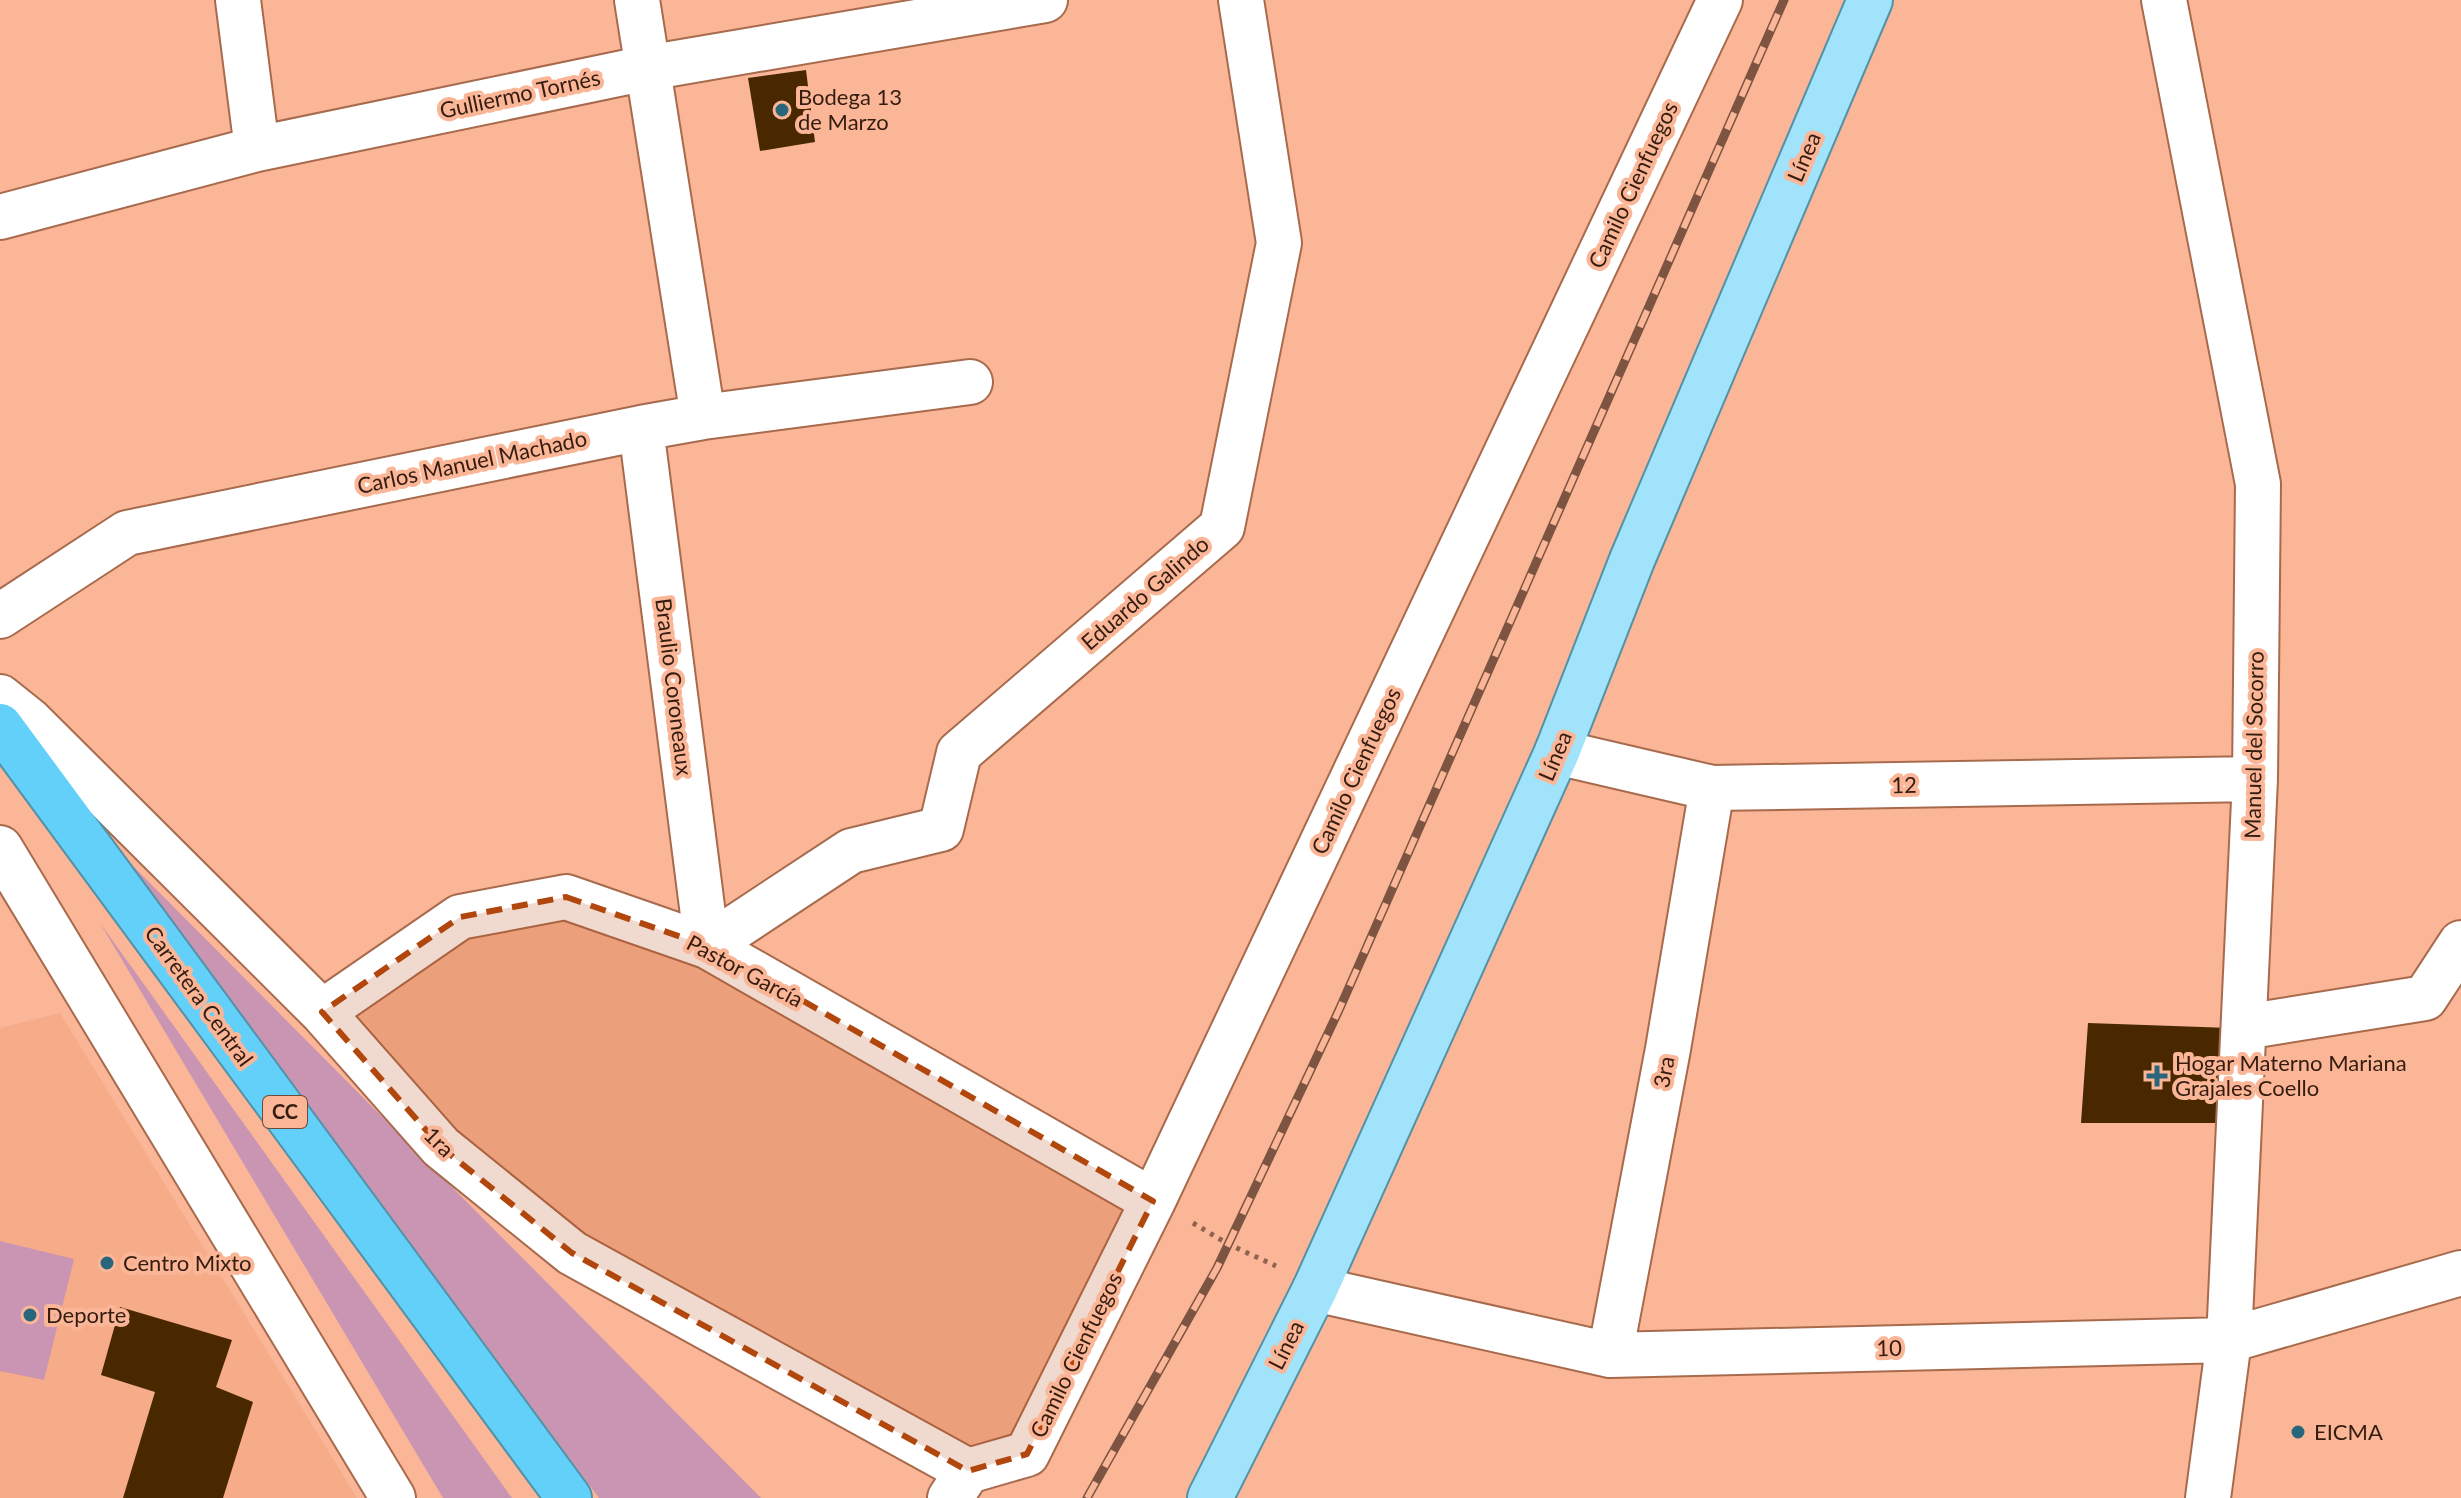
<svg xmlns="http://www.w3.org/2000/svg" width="2461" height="1498" font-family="Lato,sans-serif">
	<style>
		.built { fill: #f6ab89 }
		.green { fill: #ca95b2 }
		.building { fill: #492800 }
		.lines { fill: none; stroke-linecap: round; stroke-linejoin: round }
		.minor-casing { stroke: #a86a4d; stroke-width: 48 }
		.major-casing { stroke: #5391a7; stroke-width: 48 }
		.highway-casing { stroke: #5391a7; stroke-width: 48 }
		.path { stroke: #90634e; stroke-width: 5; stroke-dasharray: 4 6; stroke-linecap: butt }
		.minor { stroke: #fff; stroke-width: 44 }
		.major { stroke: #a1e3fb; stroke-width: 44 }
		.highway { stroke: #63d0f9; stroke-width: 44 }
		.rail-casing { stroke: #7d5441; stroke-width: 9 }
		.rail { stroke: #fab697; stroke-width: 6; stroke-dasharray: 18; stroke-linecap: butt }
		.marked { fill: #b2470d; fill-opacity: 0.2; stroke: #b2470d; stroke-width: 6; stroke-dasharray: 16 10; stroke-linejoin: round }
		.poi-dot { fill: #28667c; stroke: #fab697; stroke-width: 3 }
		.labels { text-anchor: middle; stroke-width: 8; stroke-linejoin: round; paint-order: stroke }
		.shield { fill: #fab697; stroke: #704a38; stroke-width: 2 }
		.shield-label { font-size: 20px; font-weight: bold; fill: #351c10 }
		.street-label { font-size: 22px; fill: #351c10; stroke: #fab697 }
		.poi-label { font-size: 22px; fill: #351c10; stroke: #fab697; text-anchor: start }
	</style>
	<rect width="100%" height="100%" fill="#fab697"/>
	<path class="built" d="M60,1013L357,1498H0V1028Z"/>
	<path class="green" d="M128,861L761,1498H599Z
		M100,923L512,1498H443Z
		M0,1241L74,1259L44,1380L0,1371Z"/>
	<path class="building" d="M806,70L815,142L760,151L748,78Z
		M2088,1023L2230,1028L2228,1123H2081Z
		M120,1307L232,1340L216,1387L253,1402L223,1498H123L155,1392L101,1375Z"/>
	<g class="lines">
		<defs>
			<path id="minor" d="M238,0L257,149
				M637,0L703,417
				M2164,0L2258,484L2255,779L2229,1340L2208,1498
				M0,217L257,149L647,68L1045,0
				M641,428L707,946
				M0,616L127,533L641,428L703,417L970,382
				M0,697L30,721L322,1012L441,1147L572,1253L968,1471
				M1557,752L1712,788L2255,779
				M0,848L393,1498
				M707,946L851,851L941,829L959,753L1222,527L1279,243L1241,0
				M322,1012L460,917L566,897L707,946L1153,1201
				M2244,1027L2425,998L2461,943
				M1315,1289L1610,1355L2229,1340L2461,1273
				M1610,1355L1668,1049L1712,788
				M950,1498L968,1471L1027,1454L1153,1201L1720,0"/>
			<path id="major" d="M1210,1498L1315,1289L1557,752L1632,560L1870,0"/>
			<path id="highway" d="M0,726L569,1498"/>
		</defs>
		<use href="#minor" class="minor-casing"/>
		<use href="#major" class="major-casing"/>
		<use href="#highway" class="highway-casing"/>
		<path class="path" d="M1193,1223L1228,1244L1276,1266"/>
		<use href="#minor" class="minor"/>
		<use href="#major" class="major"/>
		<use href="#highway" class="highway"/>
		<defs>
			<path id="rail" d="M1087,1498L1217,1268L1339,1010L1784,0"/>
		</defs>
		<use href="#rail" class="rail-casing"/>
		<use href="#rail" class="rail"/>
	</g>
	<path class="marked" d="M566,897L707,946L1153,1201L1027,1454L968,1471L572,1253L441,1147L322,1012L460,917Z"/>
	<g class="poi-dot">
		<circle cx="782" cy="110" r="8"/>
		<path d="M2153 1064h8v8h8v8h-8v8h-8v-8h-8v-8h8z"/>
		<circle cx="107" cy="1263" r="8"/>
		<circle cx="30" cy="1315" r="8"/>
		<circle cx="2298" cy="1432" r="8"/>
	</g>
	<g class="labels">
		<rect class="shield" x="263" y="1096" width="44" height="32" rx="6"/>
		<g class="shield-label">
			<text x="285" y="1119">CC</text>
		</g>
		<g class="street-label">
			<text transform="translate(520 94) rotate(-12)" y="8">Gulliermo Tornés</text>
			<text transform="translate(1804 157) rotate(-67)" y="8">Línea</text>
			<text transform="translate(1633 185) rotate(-65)" y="8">Camilo Cienfuegos</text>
			<text transform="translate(472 462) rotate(-12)" y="8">Carlos Manuel Machado</text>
			<text transform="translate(1145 593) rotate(-41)" y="8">Eduardo Galindo</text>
			<text transform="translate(674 687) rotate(83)" y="8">Braulio Coroneaux</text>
			<text transform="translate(2254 745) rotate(-89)" y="8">Manuel del Socorro</text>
			<text transform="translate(1555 756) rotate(-67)" y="8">Línea</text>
			<text transform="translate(1356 771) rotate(-65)" y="8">Camilo Cienfuegos</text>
			<text transform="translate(1904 785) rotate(-1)" y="8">12</text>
			<text transform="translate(745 971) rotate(28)" y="8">Pastor García</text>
			<text transform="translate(199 996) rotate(54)" y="8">Carretera Central</text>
			<text transform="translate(1664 1072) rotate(-79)" y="8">3ra</text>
			<text transform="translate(439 1142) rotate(45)" y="8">1ra</text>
			<text transform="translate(1286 1345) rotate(-63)" y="8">Línea</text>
			<text transform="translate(1889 1348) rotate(-1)" y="8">10</text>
			<text transform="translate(1076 1355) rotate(-64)" y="8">Camilo Cienfuegos</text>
		</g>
		<g class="poi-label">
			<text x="798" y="105">Bodega 13<tspan x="798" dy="25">de Marzo</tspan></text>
			<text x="2175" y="1071">Hogar Materno Mariana<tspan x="2175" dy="25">Grajales Coello</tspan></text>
			<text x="123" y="1271">Centro Mixto</text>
			<text x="46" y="1323">Deporte</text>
			<text x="2314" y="1440">EICMA</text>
		</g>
	</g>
</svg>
